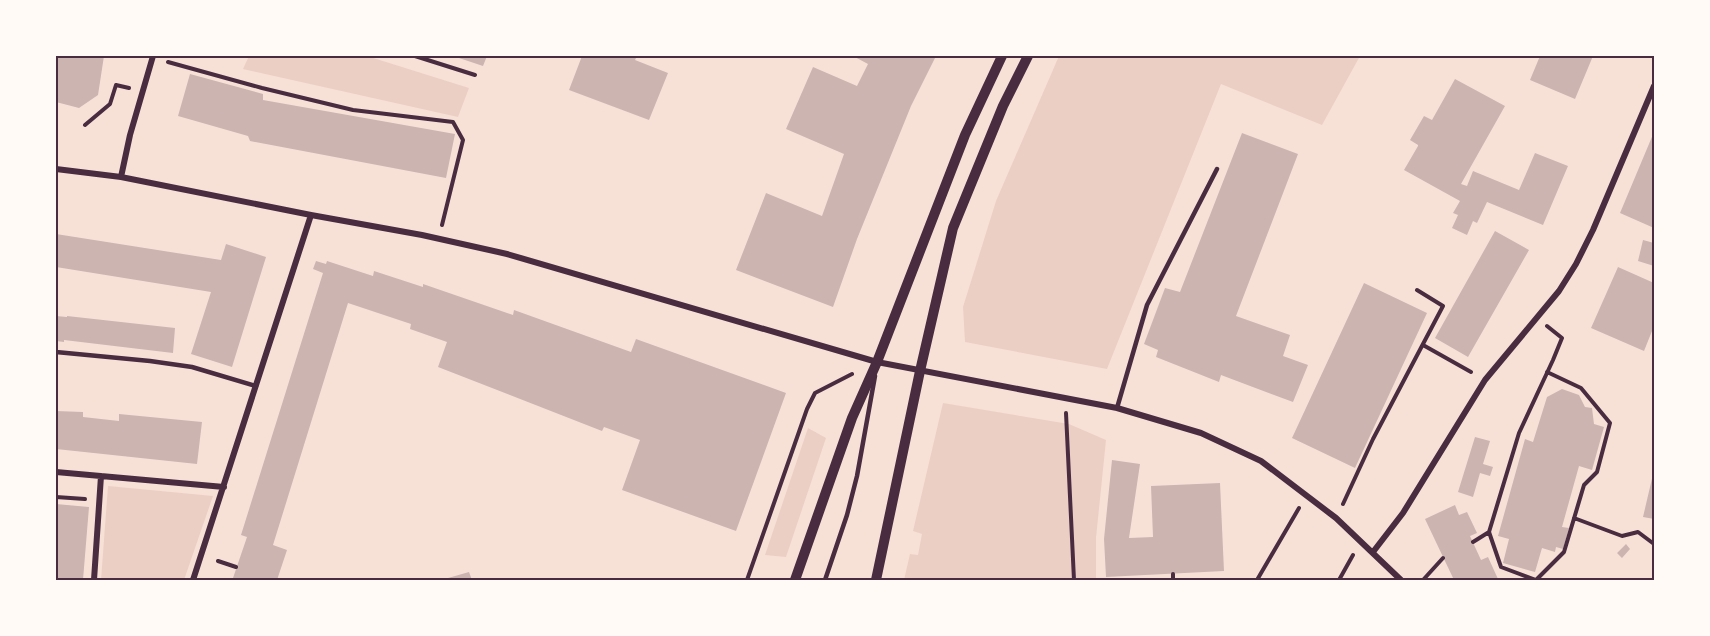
<svg xmlns="http://www.w3.org/2000/svg" width="1710" height="636" font-family="Manrope,sans-serif">
	<style>
		.green { fill: #ebcfc5 }
		.building { fill: #ccb4b1 }
		.lines { fill: none; stroke-linecap: round; stroke-linejoin: round }
		.path { stroke: #4a2c40; stroke-width: 4 }
		.service { stroke: #4a2c40; stroke-width: 4.5 }
		.minor { stroke: #4a2c40; stroke-width: 6 }
		.tertiary { stroke: #4a2c40; stroke-width: 10 }
		.neatline { fill: none; stroke: #4a2c40; stroke-width: 2 }
	</style>
	<rect width="100%" height="100%" fill="#f7e1d7"/>
	<path class="green" d="M249,56H367L469,88L458,117L243,69Z
		M1059,56H1360L1322,125L1221,84L1107,369L965,342L963,307L996,201Z
		M943,403L1069,424L1106,440L1096,538V580H904L910,554L918,555L922,534L913,531Z
		M808,428L826,438L786,557L765,555Z
		M108,486L213,496L184,580H101Z"/>
	<path class="building" d="M56,56H104L98,95L79,108L56,102Z
		M453,56H487L483,66Z
		M582,56H637L635,60L668,73L649,120L569,90Z
		M853,56H936L911,106L857,239L833,307L736,270L766,193L822,216L844,154L786,129L813,67L857,86L868,64Z
		M1540,56H1593L1575,99L1530,80Z
		M190,74L263,94V100L455,134L446,178L250,141L248,136L178,116Z
		M1455,79L1505,106L1461,184L1467,186L1473,171L1519,190L1535,153L1568,166L1543,225L1487,202L1477,223L1473,221L1467,235L1452,228L1458,215L1453,213L1460,201L1404,170L1418,146V145L1410,140L1424,116L1432,120Z
		M1654,132V228L1620,213Z
		M1242,133L1298,154L1236,316L1290,335L1283,356L1308,365L1293,402L1221,375L1219,382L1156,357L1158,350L1144,344L1165,288L1180,292Z
		M1495,231L1529,250L1468,357L1435,338Z
		M56,234L221,260L226,244L266,257L232,367L191,354L211,292L56,267Z
		M1643,240L1654,243V266L1638,261Z
		M316,261L326,264L327,261L373,276L374,271L423,287V284L513,315L514,310L631,352L636,339L786,393L736,531L622,490L640,440L604,427L602,431L438,367L447,342L410,329L411,324L348,303L273,545L287,550L277,580H229L233,578L247,537L241,535L323,273L313,269Z
		M1618,267L1654,283V326L1644,351L1591,328Z
		M1364,283L1427,313L1355,468L1292,438Z
		M56,316L67,317V316L175,328L173,353L64,340V342L56,341Z
		M1562,389L1579,395L1585,407L1592,408L1594,424L1604,427L1592,470L1579,466L1562,527L1569,528L1563,549L1556,547L1555,552L1542,548L1535,572L1503,563L1509,539L1498,536L1525,439L1533,442L1547,397Z
		M56,411L83,412V417L119,421V414L202,422L197,464L56,449Z
		M1475,437L1490,441L1483,464L1493,467L1490,476L1480,473L1473,497L1458,492Z
		M1112,460L1140,464L1129,538L1153,537L1151,486L1220,483L1224,571L1106,577L1104,539Z
		M1654,470V519L1643,517Z
		M56,504L89,507L83,580H56Z
		M1455,505L1459,515L1467,512L1477,533L1470,536L1481,560L1488,557L1498,579L1495,580H1454L1425,519Z
		M1626,544L1630,549L1622,558L1617,553Z
		M469,572L472,580H441Z"/>
	<g class="lines">
		<path class="path" d="M415,56L475,75
			M168,62L262,88L353,110L453,122L463,140L442,225
			M85,125L110,104L116,85L129,88
			M1423,345L1471,372
			M1066,413L1074,580
			M56,497L85,499
			M1343,504L1373,439L1443,306L1417,290
			M1574,518L1622,536L1638,532L1654,544
			M1489,532L1501,567L1536,580L1564,552L1584,485L1597,472L1610,423L1581,388L1547,372
			M1473,542L1489,532L1519,433L1553,360L1562,338L1547,326
			M218,561L236,567
			M1173,574V580
			M747,580L807,409L815,393L852,374
			M1257,580L1299,508
			M1339,580L1353,555
			M1423,580L1443,558"/>
		<path class="service" d="M56,352L150,361L192,367L256,386
			M1117,408L1147,305L1217,169
			M825,580L847,515L857,476L875,376"/>
		<path class="minor" d="M56,169L121,177L311,215L422,235L507,254L877,362L1117,408L1201,433L1261,461L1336,518L1401,580
			M121,177L130,135L153,56
			M56,472L224,487
			M1373,552L1403,513L1485,380L1559,291L1576,264L1593,230L1654,86
			M94,580L101,476
			M193,580L311,215"/>
		<path class="tertiary" d="M795,580L852,418L877,362L965,135L1002,56
			M876,580L920,371L953,228L1003,106L1028,56"/>
	</g>
	<rect width="1710" height="636" fill="none" stroke="#fffaf5" stroke-width="114"/>
	<rect x="57" y="57" width="1596" height="522" class="neatline"/>
</svg>
